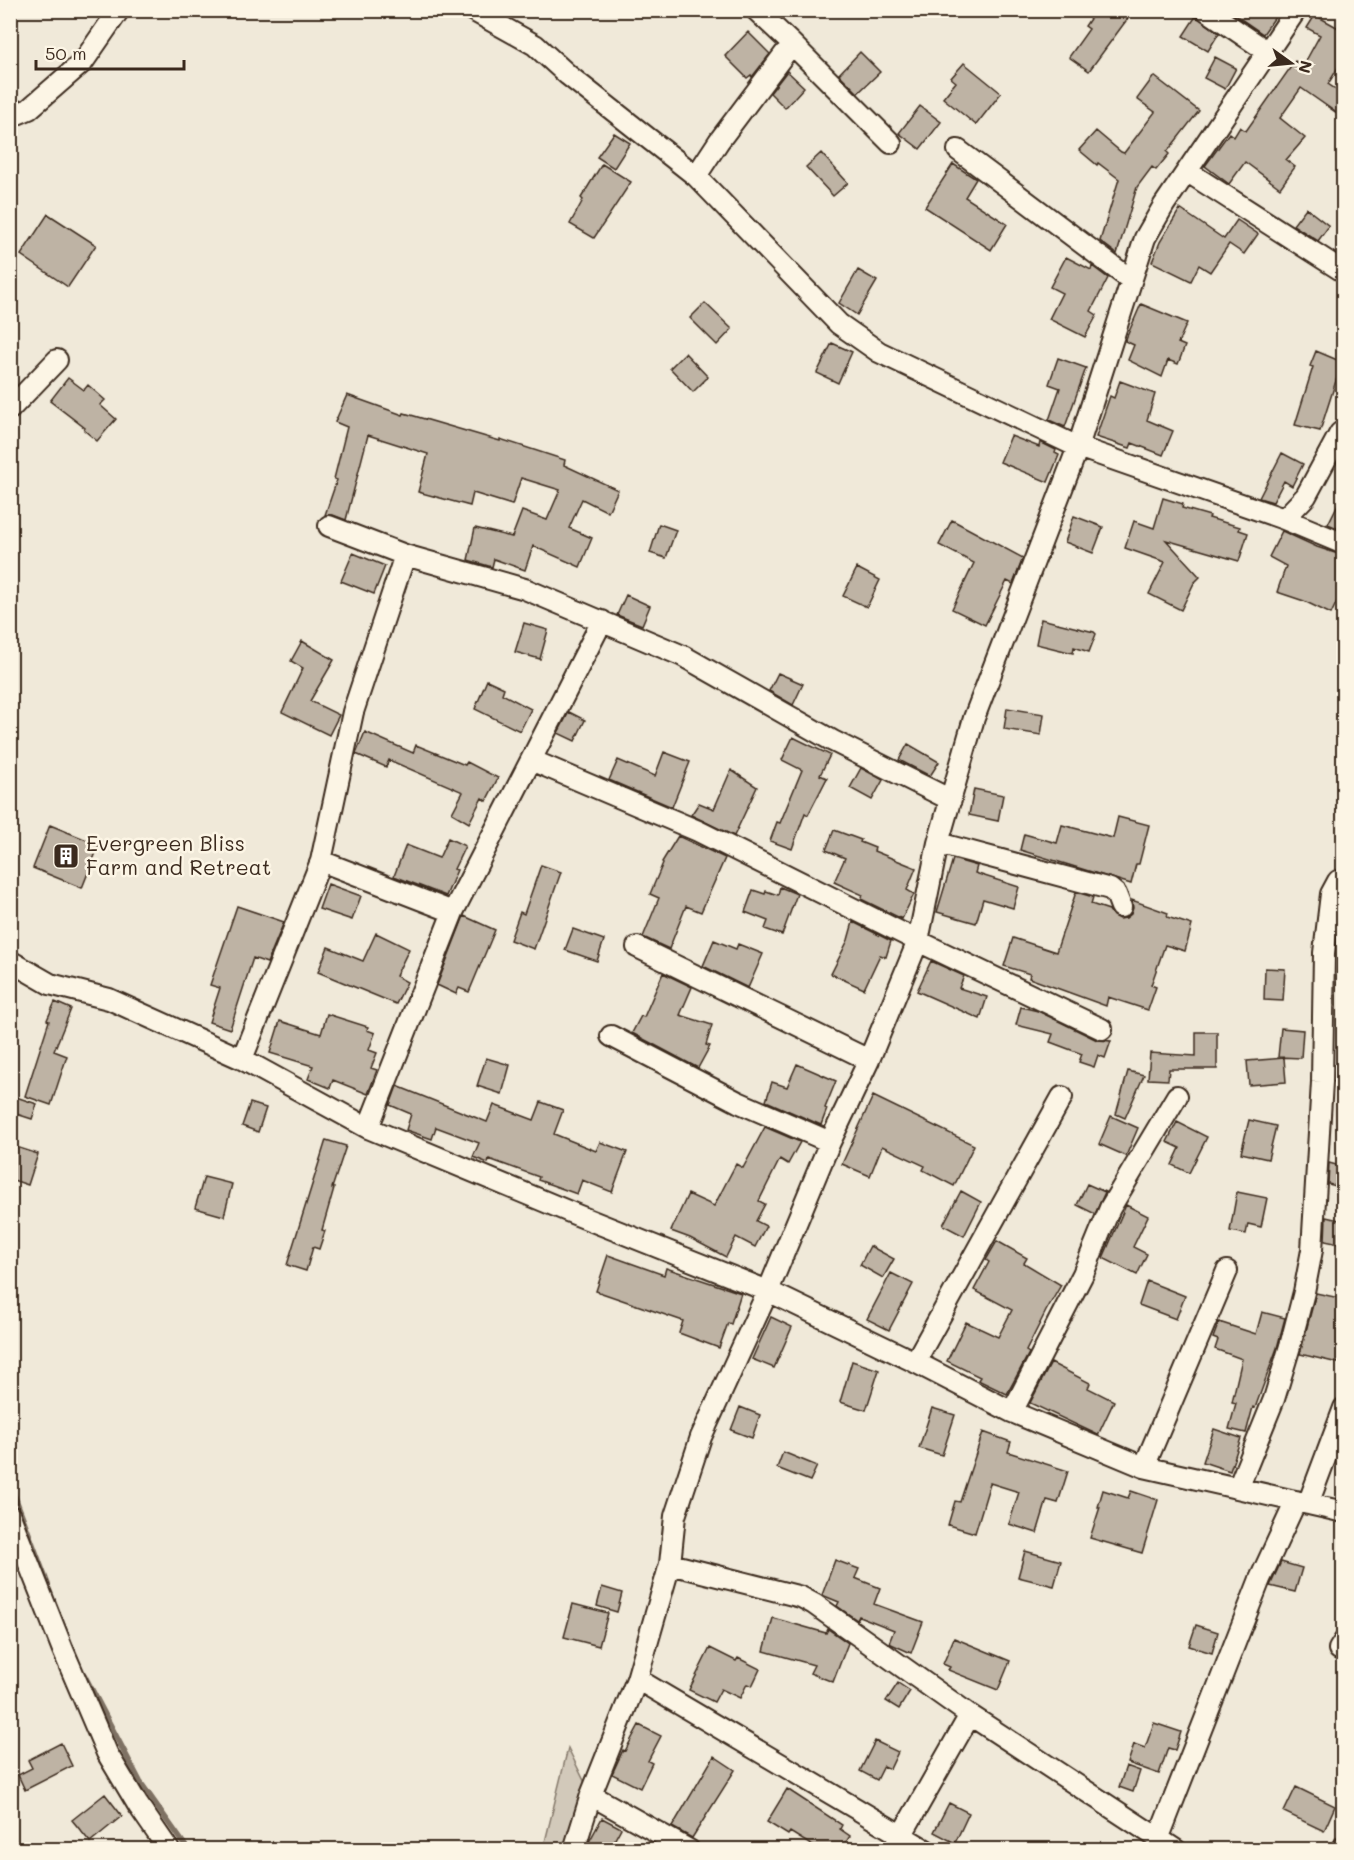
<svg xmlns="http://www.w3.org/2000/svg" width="1354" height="1860" font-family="Mali,sans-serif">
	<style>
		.green { fill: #d2c9ba; stroke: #867a6c; stroke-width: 1.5 }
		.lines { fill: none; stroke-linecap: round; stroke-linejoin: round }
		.stream { stroke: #7e7163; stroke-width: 6 }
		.building { fill: #beb3a4; stroke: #3b2a1e; stroke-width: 1.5 }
		.minor-casing { stroke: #3b2a1e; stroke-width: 24 }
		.minor { stroke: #fcf5e5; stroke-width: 20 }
		.labels { text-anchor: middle; stroke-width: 5; stroke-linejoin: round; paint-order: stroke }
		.poi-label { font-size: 21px; fill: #3b2a1e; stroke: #fcf5e5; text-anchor: start }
	</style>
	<rect width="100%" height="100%" fill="#f0e9d9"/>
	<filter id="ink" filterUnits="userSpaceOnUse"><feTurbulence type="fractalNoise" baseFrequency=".0167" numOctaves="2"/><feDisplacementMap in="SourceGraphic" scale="12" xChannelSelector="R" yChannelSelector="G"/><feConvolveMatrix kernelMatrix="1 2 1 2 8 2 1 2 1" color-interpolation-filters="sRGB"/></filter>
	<g filter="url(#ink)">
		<path class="green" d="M568,1748L591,1795L574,1849L543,1850Z"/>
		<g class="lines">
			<path class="stream" d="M10,1484L48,1585
				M84,1675L140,1782L188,1850"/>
		</g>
		<path class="building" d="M1096,10H1134L1089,71L1069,57L1089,29L1085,26Z
			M1228,10H1280L1263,34Z
			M1315,15L1344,31V58L1328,84L1344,95V118L1301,88L1280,118L1305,138L1286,160L1295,167L1280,188L1245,162L1229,184L1205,166L1229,133L1234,137L1240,127L1246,131L1295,61L1303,66L1320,35L1307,28Z
			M1196,16L1219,33L1208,51L1183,36Z
			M748,32L770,54L752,77L751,75L747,78L725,56Z
			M860,52L880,72L858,93L839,74Z
			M1215,57L1236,68L1225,89L1204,78Z
			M964,63L1001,93L976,125L943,98L956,82L951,78Z
			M787,71L804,87L785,108L770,93Z
			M1154,76L1199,111L1167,152L1169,154L1156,170L1152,167L1137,187L1117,254L1100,241L1119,179L1098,163L1097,165L1079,150L1096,131L1121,152L1124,153L1155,112L1137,99Z
			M920,106L941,122L920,149L899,133Z
			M614,133L630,143L614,168L597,157Z
			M821,153L848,183L833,196L806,167Z
			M602,164L631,182L594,238L570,224L583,200L581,198Z
			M953,164L976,179L965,197L1007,224L991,250L925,207Z
			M1306,208L1329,226L1318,241L1293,225Z
			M1180,209L1224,239L1237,220L1258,234L1244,254L1229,244L1210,272L1199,265L1191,281L1152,262L1160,242Z
			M48,214L96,245L68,287L21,255Z
			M1066,257L1091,270L1092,266L1108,278L1091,311L1097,315L1085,337L1049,319L1062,293L1050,287Z
			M858,270L877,281L857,315L839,303Z
			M705,303L732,329L717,345L690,318Z
			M1141,304L1187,323L1178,343L1185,346L1178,364L1168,360L1162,377L1128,360L1134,345L1125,341Z
			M832,343L852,352L838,383L817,373Z
			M1316,351L1342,362L1320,431L1295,425L1313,367L1310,366Z
			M685,353L708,377L693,392L670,368Z
			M1058,358L1086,368L1065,427L1049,420L1060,388L1049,384Z
			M68,378L84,390L88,385L105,400L100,405L116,419L97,441L84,430L85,428L50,401Z
			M1120,381L1155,394L1147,420L1173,431L1163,455L1132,443L1130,448L1096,437L1110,396L1114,398Z
			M347,395L403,415L404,413L500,441V439L565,460L564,465L618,490L608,512L582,499L569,528L592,538L580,567L533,546L525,570L494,559L492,567L468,560L475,528L512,537L522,511L547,520L560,490L521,478L512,505L473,493L470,506L418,492L428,454L368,435L346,520L333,515H325L337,480L334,479L347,427L335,422Z
			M1011,436L1039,447L1040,442L1056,450L1055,453L1059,455L1048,482L1000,462Z
			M1282,453L1303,464L1292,486L1284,481L1273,502L1259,498Z
			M1344,492V531L1328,524Z
			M1163,498L1183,504L1182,508L1210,516L1209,518L1240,527L1239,530L1248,533L1239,561L1166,540L1200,577L1194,583L1181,610L1149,594L1165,562L1125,548L1134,521L1154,528Z
			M1074,516L1103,527L1093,553L1065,542Z
			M952,520L1023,558L1013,584L1007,581L985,625L952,609L974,563L939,545Z
			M659,524L676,530L666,558L650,553Z
			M1282,531L1317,547L1344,556V574L1338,594L1340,595L1331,614L1304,601L1277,592L1286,566L1269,557Z
			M353,553L385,566L374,594L341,581Z
			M857,568L880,580L867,607L843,596Z
			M626,595L650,606L642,625L617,615Z
			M1041,619L1094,632L1096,634L1089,652L1074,647L1073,653L1036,644Z
			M524,623L548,630L540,659L515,652Z
			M302,641L334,660L310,701L339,715L329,735L282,712L303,668L291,661Z
			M778,673L803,684L793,705L769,691Z
			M487,680L504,688L502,694L531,709L520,731L475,709Z
			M1007,708L1044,714L1041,735L1004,729Z
			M569,712L585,720L575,741L558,733Z
			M365,732L413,753L416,745L465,765L467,762L498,778L486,801L482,798L469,823L452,813L463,792L389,760L386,767L356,754Z
			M793,737L830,755L820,775L827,778L808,815L805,813L792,849L770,841L777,822L780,823L802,770L782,760Z
			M908,744L939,762L930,776L899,760Z
			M664,752L690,762L672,807L609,780L618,760L655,776Z
			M861,768L883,780L872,800L850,788Z
			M731,770L757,787L734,836L691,815L699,803L714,809Z
			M974,789L1003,795L998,821L969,815Z
			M1118,817L1149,825L1139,864H1136L1131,884L1020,850L1024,834L1057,843L1062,825L1113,838Z
			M50,825L99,845L82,888L33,868Z
			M834,830L861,840L860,842L875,848L874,851L916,868L907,890L914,894L902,919L861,899L863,895L834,882L845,858L826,850Z
			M678,836L725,858L701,912L686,906L669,949L643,937L659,898L650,894L663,863L662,862Z
			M448,838L465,846L454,869L457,870L446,896L394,876L406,845L439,858Z
			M953,859L977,866L975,873L1019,887L1013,908L983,899L976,923L937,912Z
			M541,865L561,872L534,949L510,940L520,912L524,914Z
			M328,884L361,896L352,920L319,909Z
			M780,887L797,894L782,935L765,929L768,921L745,912L753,890L765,894L766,891L778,895Z
			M1076,892L1093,897L1091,904L1109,910L1113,916L1119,919L1126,918L1131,914L1133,908L1132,900L1168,913L1167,917L1192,925L1185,951L1165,945L1151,985L1156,987L1148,1010L1108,997L1106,1006L1029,978L1030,974L1004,966L1013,938L1056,952Z
			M237,906L284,922L267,963L253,958L230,1029L209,1022L220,988L210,985Z
			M464,916L495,930L469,992L459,988L456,994L437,985Z
			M853,922L891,941L886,957L880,955L864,989L831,974L848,940Z
			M573,929L604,940L597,961L565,950Z
			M376,933L409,949L396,976L407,982L396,1004L318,972L328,947L363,961Z
			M714,940L736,949L738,944L763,954L748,988L703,966Z
			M931,961L964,976L959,988L987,997L980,1019L917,991Z
			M1265,968L1285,969L1283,1001L1264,1000Z
			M663,973L692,987L680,1015L712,1025L706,1045L710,1046L698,1068L632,1033L641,1016L644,1017Z
			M55,1002L71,1009L54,1051L67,1056L51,1105L25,1096L49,1021L47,1020Z
			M1021,1007L1038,1011L1097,1040L1111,1041L1105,1058L1098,1055L1094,1067L1079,1062L1082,1054L1050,1042L1053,1034L1016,1025Z
			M327,1014L368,1027L367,1030L375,1033L369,1050L377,1053L371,1068L377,1070L368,1094L333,1080L330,1088L308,1079L313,1066L270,1053L280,1021L321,1034Z
			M1281,1028L1303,1030L1301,1058L1278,1057Z
			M1196,1032H1217V1069H1169L1168,1080L1148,1079L1150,1053L1196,1056Z
			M486,1058L510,1065L502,1094L477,1086Z
			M1284,1058L1286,1082L1249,1085L1247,1061Z
			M797,1064L836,1081L825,1108L827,1109L821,1125L766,1101L772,1082L787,1087Z
			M1128,1071L1144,1075L1125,1118L1116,1114Z
			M397,1086L487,1122L494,1105L534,1120L541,1102L563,1110L554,1134L596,1151L600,1142L627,1152L612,1192L582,1180L577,1194L538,1180L539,1177L489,1159L488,1163L473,1157L479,1143L436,1127L432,1139L406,1130L411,1114L390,1105Z
			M10,1095L37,1104L32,1119L10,1112Z
			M873,1096L974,1145L954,1186L923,1170L925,1166L882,1146L870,1176L842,1164Z
			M250,1103L266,1108L258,1132L242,1126Z
			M1111,1116L1138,1128L1126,1156L1099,1144Z
			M1249,1120L1276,1126L1268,1159L1241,1153Z
			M1177,1122L1207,1137L1189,1173L1172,1165L1180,1148L1167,1142Z
			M765,1127L800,1142L788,1164L780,1159L759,1201L765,1204L756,1221L766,1226L755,1247L736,1237L726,1257L690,1238L671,1231L688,1194L714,1206L736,1164L743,1168Z
			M326,1140L346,1146L332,1188H334L322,1230L325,1231L319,1249L313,1247L306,1271L287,1265Z
			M10,1145L38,1154L28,1185L10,1179Z
			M1329,1163L1344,1167V1188L1328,1184Z
			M204,1177L232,1184L224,1216L195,1208Z
			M1087,1184L1105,1192L1095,1214L1077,1205Z
			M961,1191L981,1202L964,1236L943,1225Z
			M1237,1192L1267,1198L1261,1227L1248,1224L1246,1234L1230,1231Z
			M1126,1205L1148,1216L1133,1247L1147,1254L1137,1275L1103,1258Z
			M1326,1217L1344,1221V1245L1325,1241Z
			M997,1241L1027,1258L1024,1263L1061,1285L1046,1311L1026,1351L1029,1353L1007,1394L978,1380L980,1377L947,1361L966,1322L998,1337L1012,1310L974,1290L989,1262L986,1260Z
			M870,1246L894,1259L883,1278L860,1265Z
			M608,1255L664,1275L666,1268L741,1293L731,1324L728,1323L719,1348L679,1333L683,1321L596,1291Z
			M891,1273L913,1284L889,1330L867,1319Z
			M1147,1281L1185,1296L1176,1319L1139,1305Z
			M1316,1293L1344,1299V1341L1338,1363L1300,1354Z
			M1262,1312L1285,1318L1277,1348L1255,1408L1253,1407L1246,1433L1229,1429L1236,1403L1232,1402L1242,1359L1215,1349L1218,1340L1213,1338L1219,1322L1256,1334Z
			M771,1317L792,1327L774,1368L752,1359Z
			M852,1361L879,1370L866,1410L840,1402Z
			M1051,1363L1090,1383L1088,1388L1114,1401L1098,1435L1030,1403Z
			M740,1407L760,1415L752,1438L731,1430Z
			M932,1408L955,1415L942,1455L919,1448Z
			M1214,1429L1241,1438L1230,1471L1203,1462Z
			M983,1432L1011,1442L1008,1452L1068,1471L1058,1503L1047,1500L1037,1533L1009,1524L1019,1492L990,1483L975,1533L948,1525L955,1501L960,1502Z
			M783,1452L817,1466L810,1481L777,1468Z
			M1103,1490L1128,1498L1131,1491L1158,1500L1142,1553L1090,1538L1100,1507H1098Z
			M1025,1551L1061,1561L1054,1586L1018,1577Z
			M835,1560L859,1569L855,1578L880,1588L874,1604L923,1622L911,1653L889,1643L894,1630L859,1616L857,1620L837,1606L839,1602L822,1595Z
			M1281,1562L1302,1568L1295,1592L1270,1586Z
			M602,1587L622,1593L617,1612L597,1606Z
			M573,1604L608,1613L599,1646L564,1637Z
			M773,1618L826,1633L828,1629L848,1643L833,1682L810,1673L814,1665L764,1651Z
			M1196,1625L1218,1632L1212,1653L1189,1646Z
			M954,1638L1010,1661L998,1690L948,1670L950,1667L943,1664Z
			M710,1648L736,1661L738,1658L760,1669L752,1686L747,1684L740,1698L721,1689L714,1702L689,1690Z
			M898,1683L910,1691L899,1709L886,1701Z
			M1154,1723L1181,1732L1175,1750L1168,1748L1159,1774L1128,1763L1134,1744L1145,1748Z
			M639,1725L661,1736L648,1761L652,1763L640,1788L612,1774L623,1750L625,1751Z
			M875,1741L898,1752L890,1769L884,1766L877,1780L860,1771Z
			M61,1743L72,1766L25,1790L18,1775L32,1768L28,1760Z
			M714,1756L735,1770L692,1838L672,1827Z
			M1126,1766L1140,1771L1133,1792L1119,1787Z
			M1296,1787L1335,1806L1324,1831L1284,1812Z
			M787,1789L842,1825L840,1829L850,1836L841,1850H819L790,1832L788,1835L767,1822Z
			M105,1794L122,1816L90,1842L72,1820Z
			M949,1803L969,1813L955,1843L934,1832Z
			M602,1818L621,1828L609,1850H602L589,1842Z"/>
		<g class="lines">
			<defs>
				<path id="minor" d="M472,10L535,45L568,75L696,176L839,324L879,352L1078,447L1284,519L1344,544
					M756,10L792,44L891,143
					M1206,10L1268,52
					M10,117L29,109L83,62L119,10
					M958,150L1131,280
					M1188,172L1344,272
					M696,176L719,141L792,44
					M10,409L57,360
					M1284,519L1306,496L1340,433L1344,430
					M329,526L405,555L525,589L683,656L833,741L951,800
					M531,760L602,621
					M938,843L1110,889L1116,894L1121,907
					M321,861L453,912
					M637,947L869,1060
					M10,961L50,984L109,999L242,1059L368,1128L577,1215L768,1291L915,1362L1012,1412L1144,1467L1344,1512
					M611,1036L738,1102L830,1142
					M242,1059L321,861L353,712L405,555
					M368,1128L453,912L531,760L698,831L918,941L1102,1029
					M915,1362L1062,1097
					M1012,1412L1083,1274L1110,1208L1177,1096
					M1144,1467L1227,1271
					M1238,1488L1274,1399L1290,1346L1304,1292L1312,1250L1322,1082L1324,953L1331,894L1338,881L1344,882
					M1308,1504L1344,1408
					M10,1516L63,1650L107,1753L138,1805L169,1850
					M670,1564L801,1597L814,1604L970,1715L1176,1850
					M1339,1649L1344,1641
					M637,1679L926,1850
					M591,1795L689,1850
					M1159,1837L1260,1579L1296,1501
					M574,1850L591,1795L637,1679L670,1564L675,1516L701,1437L768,1291L830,1142L869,1060L918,941L938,843L974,718L1078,447L1145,238L1164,205L1296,10
					M893,1850L970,1715
					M1342,1850L1344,1846"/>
			</defs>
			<use href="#minor" class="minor-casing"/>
			<use href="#minor" class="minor"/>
		</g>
	</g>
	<defs>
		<symbol id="building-square" viewBox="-11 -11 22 22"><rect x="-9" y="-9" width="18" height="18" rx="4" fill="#3b2a1e" stroke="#fcf5e5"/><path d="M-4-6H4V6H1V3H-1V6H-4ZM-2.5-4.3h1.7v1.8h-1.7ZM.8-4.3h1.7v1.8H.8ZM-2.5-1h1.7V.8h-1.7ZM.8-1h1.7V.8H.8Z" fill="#fff"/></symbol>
	</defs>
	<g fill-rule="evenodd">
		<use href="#building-square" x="51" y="841" width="30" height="30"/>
	</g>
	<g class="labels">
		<g class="poi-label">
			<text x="86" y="851">Evergreen Bliss<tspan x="86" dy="24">Farm and Retreat</tspan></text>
		</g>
	</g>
	<rect width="1354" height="1860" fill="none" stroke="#fcf5e5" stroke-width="36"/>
	<rect x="18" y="18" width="1318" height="1824" fill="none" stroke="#3b2a1e" stroke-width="2" filter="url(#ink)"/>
	<g transform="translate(1291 63) rotate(105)" stroke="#fcf5e5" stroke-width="4.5" paint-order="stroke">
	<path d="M0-4.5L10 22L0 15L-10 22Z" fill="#3b2a1e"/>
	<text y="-9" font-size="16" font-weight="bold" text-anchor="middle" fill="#3b2a1e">N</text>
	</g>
	<path d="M36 60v9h148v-9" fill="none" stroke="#3b2a1e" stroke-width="3"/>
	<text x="45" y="60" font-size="18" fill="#3b2a1e" stroke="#fcf5e5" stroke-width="4.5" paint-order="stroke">50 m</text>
</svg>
